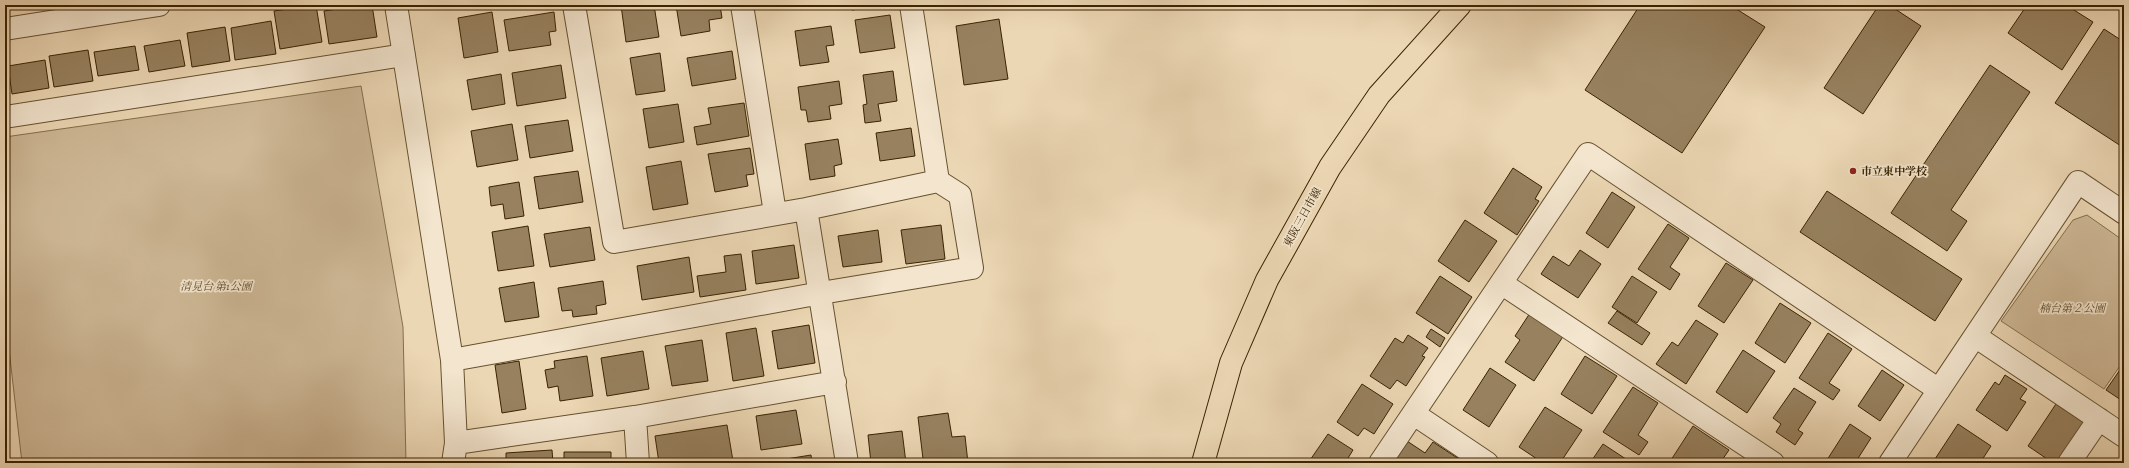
<svg xmlns="http://www.w3.org/2000/svg" width="2129" height="468" font-family="Alegreya,'Noto Serif JP',serif">
	<style>
		.green { fill: #ceb896; stroke: #846e4c }
		.building { fill: #97815f; stroke: #3a2302 }
		.lines { fill: none; stroke-linecap: round; stroke-linejoin: round }
		.minor-casing { stroke: #66502e; stroke-width: 24 }
		.major-casing { stroke: #3a2302; stroke-width: 24 }
		.minor { stroke: #f3e5ce; stroke-width: 22 }
		.major { stroke: #ecd7b4; stroke-width: 22 }
		.poi-dot { fill: #8f2418; stroke: #f3e5ce; stroke-width: 1.5 }
		.labels { text-anchor: middle; stroke-width: 3.5; stroke-linejoin: round; paint-order: stroke }
		.poi-label { font-size: 11px; font-weight: bold; fill: #3a2302; stroke: #f3e5ce; text-anchor: start }
		.street-label { font-size: 11px; fill: #3a2302; stroke: #f3e5ce }
		.park-label { font-size: 11px; font-style: italic; fill: #5f4827; stroke: #f3e5ce }
	</style>
	<rect width="100%" height="100%" fill="#ecd7b4"/>
	<filter id="stains"><feTurbulence type="fractalNoise" baseFrequency=".005" numOctaves="4"/><feColorMatrix values="0 0 0 0 .2 0 0 0 0 .09 0 0 0 0 .02 0 0 0 .5 -.17"/></filter>
	<radialGradient id="worn" r=".72"><stop offset=".6" stop-color="#630" stop-opacity="0"/><stop offset="1" stop-color="#630" stop-opacity=".3"/></radialGradient>
	<path class="green" d="M361,86L403,327L406,463H22L5,314V137Z
		M2087,215L2124,241V360L2104,389L2001,321L2073,220Z"/>
	<path class="building" d="M316,5L322,42L280,49L274,11Z
		M363,5H372L377,37L329,44L324,11Z
		M621,5H654L659,37L626,42Z
		M676,5H720L722,18L709,20L710,31L681,36Z
		M792,5H813L793,8Z
		M852,5H888L852,10Z
		M1640,5H1730L1765,27L1682,153L1585,90Z
		M1879,5H1889L1921,26L1863,114L1824,88Z
		M2027,5H2066L2093,22L2062,70L2008,33Z
		M492,12L498,52L464,58L458,18Z
		M554,12L556,31L549,32L551,45L509,51L504,20Z
		M890,15L895,48L860,53L855,20Z
		M999,19L1008,79L964,85L956,26Z
		M271,21L276,54L235,60L231,28Z
		M831,26L834,45L826,46L829,62L800,66L795,31Z
		M225,27L230,61L192,67L187,33Z
		M2104,29L2124,42V148L2055,103Z
		M180,40L185,66L149,72L144,46Z
		M135,46L139,70L98,76L94,52Z
		M88,50L93,81L54,87L49,56Z
		M732,51L736,79L692,86L687,58Z
		M660,53L665,91L636,95L630,58Z
		M45,60L49,88L12,94L8,66Z
		M561,65L566,98L517,106L512,73Z
		M1990,65L2030,92L1951,210L1967,221L1947,251L1891,213Z
		M893,71L897,101L878,104L881,121L865,123L863,105L867,104L863,75Z
		M501,74L505,104L472,110L467,80Z
		M839,81L842,104L829,106L831,119L808,122L806,110H801L798,87Z
		M744,103L749,136L697,145L694,127L711,124L708,108Z
		M678,104L684,142L649,148L643,109Z
		M568,120L573,151L530,158L525,126Z
		M512,124L518,160L477,167L471,131Z
		M911,128L915,156L880,161L876,133Z
		M838,139L842,164L834,166L835,176L810,180L805,144Z
		M750,148L754,174L746,175L748,186L715,192L708,154Z
		M681,161L688,204L653,210L646,167Z
		M1513,168L1542,187L1535,199L1539,201L1517,235L1484,213Z
		M578,171L583,202L539,209L534,177Z
		M519,182L524,216L505,219L503,204L491,206L489,187Z
		M1827,191L1962,279L1935,321L1800,232Z
		M1612,192L1635,207L1608,248L1586,233Z
		M1465,220L1497,241L1469,282L1438,261Z
		M1668,224L1689,238L1670,267L1680,274L1670,290L1638,269Z
		M941,225L945,259L906,264L901,230Z
		M528,226L534,266L498,271L492,232Z
		M590,227L595,260L550,267L544,234Z
		M878,230L882,262L843,267L838,236Z
		M794,245L799,278L756,284L752,251Z
		M1580,250L1601,264L1578,298L1541,274L1553,256L1569,266Z
		M741,254L746,290L700,297L697,276L726,272L724,256Z
		M689,257L694,292L642,300L637,266Z
		M1726,263L1753,280L1724,323L1698,306Z
		M1440,276L1472,297L1448,334L1416,313Z
		M1632,276L1657,292L1637,323L1612,307Z
		M603,281L606,304L596,306L597,314L573,317L572,310L562,311L558,288Z
		M534,282L539,317L505,322L499,288Z
		M1780,303L1811,323L1785,363L1755,343Z
		M1617,311L1650,333L1642,345L1608,323Z
		M1530,313L1564,335L1534,381L1505,362L1520,340L1515,336Z
		M1696,320L1718,334L1686,384L1656,364L1672,342L1678,346Z
		M809,325L815,363L778,369L772,331Z
		M756,328L764,376L733,381L726,333Z
		M1431,329L1445,338L1440,347L1426,337Z
		M1828,333L1852,349L1829,383L1840,390L1833,400L1799,378Z
		M1408,335L1428,348L1422,356L1425,357L1406,386L1397,380L1390,389L1370,376L1395,338L1403,343Z
		M702,340L708,381L672,386L665,346Z
		M1743,350L1775,371L1747,413L1716,392Z
		M643,351L649,389L607,396L601,358Z
		M587,356L593,396L560,401L558,386L548,388L545,370L555,368L554,361Z
		M1585,356L1617,376L1592,414L1561,394Z
		M519,361L526,409L502,413L495,365Z
		M2124,364V402L2106,390Z
		M1490,368L1516,385L1489,427L1463,410Z
		M1882,370L1904,385L1880,421L1858,406Z
		M2005,375L2027,389L2020,399L2026,402L2007,431L1976,410L1995,382L1999,385Z
		M1362,384L1393,404L1374,434L1364,428L1358,436L1337,422Z
		M1633,387L1658,403L1638,435L1648,442L1639,455L1603,432Z
		M1794,388L1816,402L1798,430L1803,433L1795,445L1776,432L1781,424L1773,418Z
		M2056,404L2089,426L2064,463H2053L2028,446Z
		M1545,407L1582,430L1560,463H1543L1519,447Z
		M796,410L802,444L761,450L756,416Z
		M948,413L952,437L965,436L968,463H916V460L923,459L918,417Z
		M1850,424L1871,438L1855,463H1825Z
		M1958,424L1991,446L1980,463H1935L1933,462Z
		M727,425L733,461L718,463H659L655,436Z
		M1693,426L1729,450L1720,463H1669Z
		M902,431L906,463H871L868,435Z
		M1328,434L1353,450L1345,463H1308Z
		M1407,441L1425,453L1433,442L1459,459L1456,463H1393Z
		M1603,444L1632,463H1590Z
		M552,450L553,463H506V453Z
		M564,452H611V463H564Z
		M811,455L812,463H774V461Z"/>
	<g class="lines">
		<defs>
			<path id="minor" d="M396,5L452,360L456,443L453,463
				M742,5L775,213
				M911,5L938,181
				M5,29L159,5
				M5,117L404,55
				M806,209L847,463
				M1501,283L1773,463
				M1975,336L2124,436
				M452,360L821,293L972,268L960,195L938,181L806,209L614,242L574,5
				M1414,414L1487,463
				M635,417L638,463
				M456,443L635,417L835,382
				M1380,463L1588,154L1939,390
				M1890,463L2078,182L2124,213
				M2069,463L2099,419"/>
			<path id="major" d="M1203,463L1231,363L1267,280L1330,167L1379,95L1460,5"/>
		</defs>
		<use href="#minor" class="minor-casing"/>
		<use href="#major" class="major-casing"/>
		<use href="#minor" class="minor"/>
		<use href="#major" class="major"/>
	</g>
	<circle class="poi-dot" cx="1853" cy="171" r="4"/>
	<g class="labels">
		<g class="poi-label">
			<text x="1861" y="175">市立東中学校</text>
		</g>
		<g class="street-label">
			<text transform="translate(1302 217) rotate(-61)" y="4">東阪三日市線</text>
		</g>
		<g class="park-label">
			<text x="216" y="290">清見台 第1公園</text>
			<text x="2072" y="312">楠台第２公園</text>
		</g>
	</g>
	<rect width="2129" height="468" fill="none" stroke="#ecd7b4" stroke-width="20"/>
	<rect x="6" y="6" width="2117" height="456" fill="none" stroke="#3a2302" stroke-width="2"/>
	<rect x="10" y="10" width="2109" height="448" fill="none" stroke="#3a2302"/>
	<rect width="100%" height="100%" filter="url(#stains)"/>
	<rect width="100%" height="100%" fill="url(#worn)"/>
</svg>
